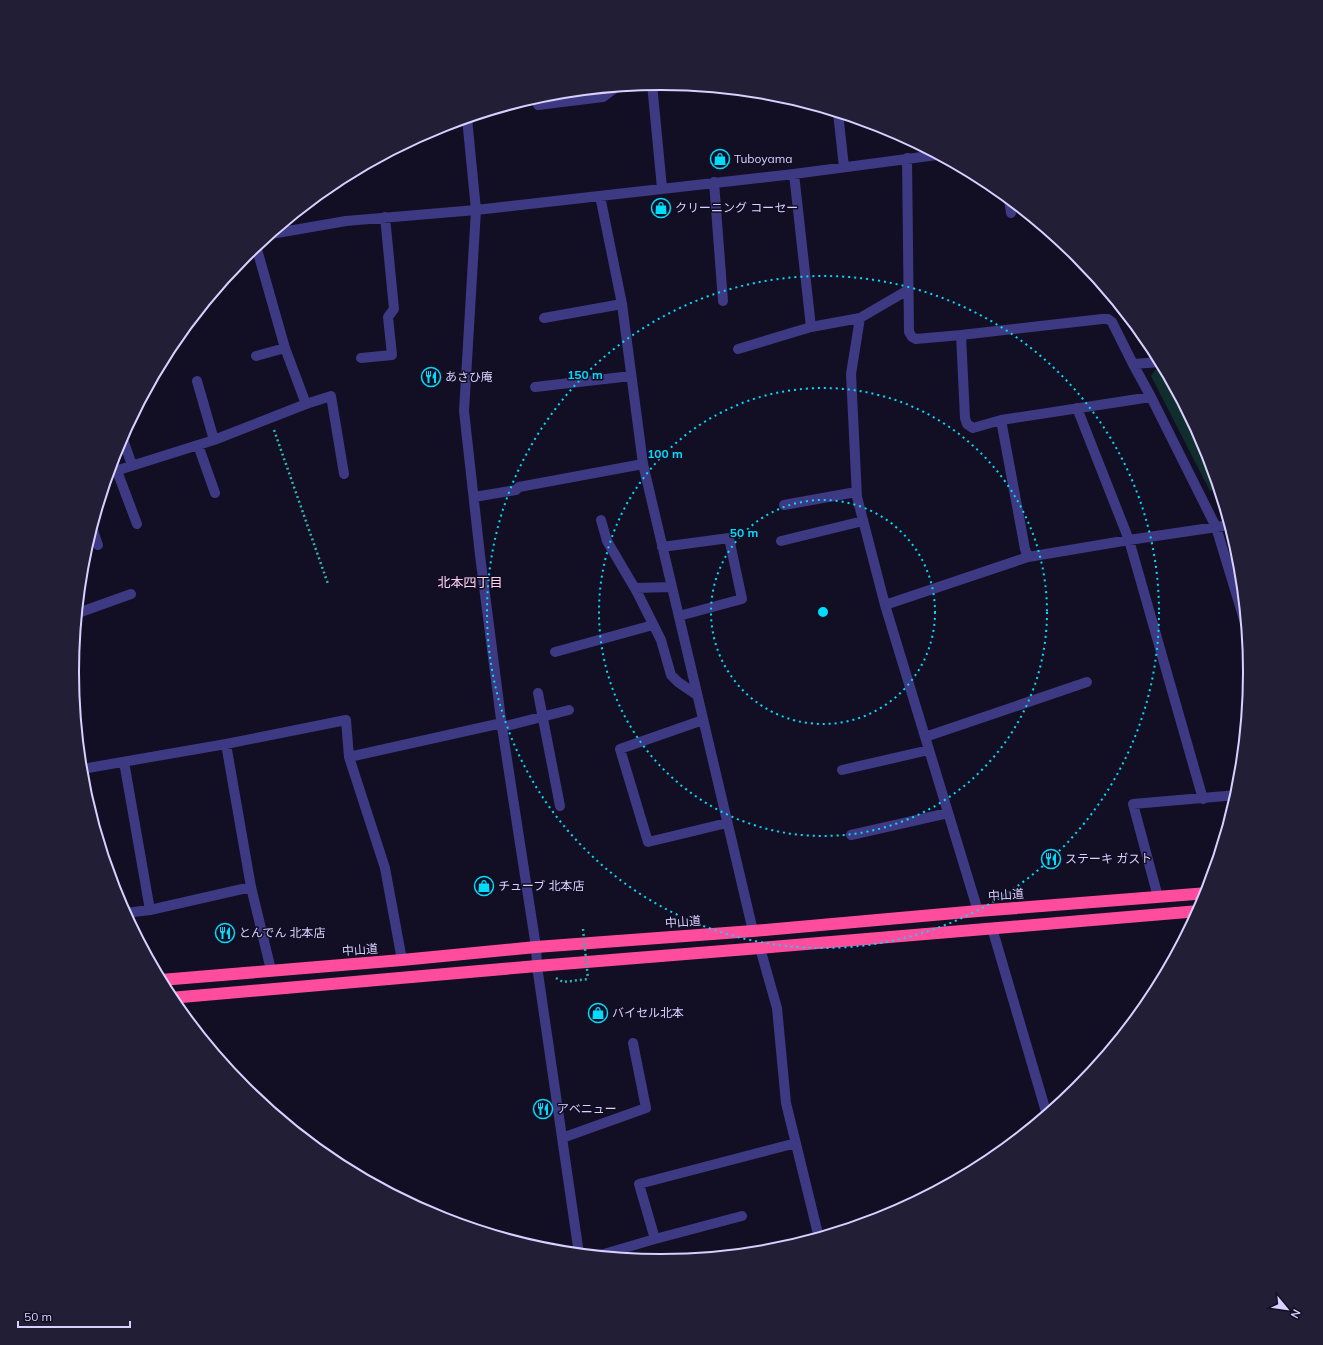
<svg xmlns="http://www.w3.org/2000/svg" width="1323" height="1345" font-family="Mulish,'Noto Sans JP',sans-serif">
	<style>
		.green { fill: #112e2e }
		.lines { fill: none; stroke-linecap: round; stroke-linejoin: round }
		.path { stroke: #2eb6b2; stroke-width: 2.5; stroke-dasharray: 2 3; stroke-linecap: butt }
		.minor { stroke: #3e3983; stroke-width: 10 }
		.highway { stroke: #ff4c9d; stroke-width: 12 }
		.path-bridge { stroke: #2eb6b2; stroke-width: 2.5; stroke-dasharray: 2 3; stroke-linecap: butt }
		.ring { fill: none; stroke: #00dcfc; stroke-width: 2; stroke-dasharray: 2 4 }
		.labels { text-anchor: middle; stroke-width: 3; stroke-linejoin: round; paint-order: stroke }
		.poi-label { font-size: 12px; fill: #d8d1ff; stroke: #120e24; text-anchor: start }
		.street-label { font-size: 12px; fill: #d8d1ff; stroke: #120e24 }
		.neighbourhood-label { font-size: 13px; fill: #ffd3ee; stroke: #120e24 }
		.rim { fill: none; stroke: #d8d1ff; stroke-width: 2 }
		.centre { fill: #00dcfc; stroke: #120e24; stroke-width: 2 }
		.ring-label { font-size: 12px; text-anchor: middle; font-weight: bold; fill: #00dcfc; stroke: #120e24; stroke-width: 3; stroke-linejoin: round; paint-order: stroke }
	</style>
	<rect width="100%" height="100%" fill="#120e24"/>
	<path class="green" d="M1164,369L1206,447L1219,488L1210,491L1151,376L1155,370Z"/>
	<g class="lines">
		<path class="path" d="M274,430L328,584
			M556,978L563,982L588,979"/>
		<path class="minor" d="M652,84L662,188
			M537,97L538,105L603,97L615,88
			M838,113L844,167
			M467,118L476,210L464,411L480,555L502,727L536,947L537,966L579,1254
			M907,158L909,332L912,337L916,339L961,335L1102,319H1108L1112,322L1133,364L1151,397L1216,527L1246,626
			M794,174L811,327
			M714,182L723,301
			M600,196L622,304L643,464L753,931
			M1009,199L1011,213
			M271,234L346,221L476,210L794,174L937,155
			M544,318L622,304
			M860,318L851,374L857,497L885,605L978,911
			M961,335L965,418L967,424L973,428L1001,420L1151,397
			M738,349L811,327L860,318L908,290
			M256,356L285,348
			M361,358L392,355L388,317L394,309L385,217
			M1133,364L1161,362
			M197,381L214,440
			M535,387L631,376
			M306,404L331,396L344,474
			M1077,408L1129,540L1203,799
			M1001,420L1025,549L1028,557L1129,540L1230,525
			M122,437L132,465
			M198,445L215,493
			M117,471L137,524
			M109,473L214,440L306,404L285,348L256,246
			M474,497L516,490L519,487L643,464
			M784,505L856,492
			M601,520L607,541L637,592L661,640L671,675L678,682L697,695
			M92,528L98,545
			M781,541L863,521
			M662,547L729,538L742,599L679,616
			M635,588L672,587
			M885,605L1028,557
			M78,613L131,594
			M555,652L653,625
			M538,693L560,806
			M703,720L620,749L648,842L727,823
			M502,727L569,710
			M925,737L1087,682
			M226,744L251,887L271,970
			M349,757L502,723
			M124,762L150,910
			M82,769L226,744L346,720L349,757L385,868L402,960
			M842,770L929,750
			M851,835L948,813
			M1158,897L1133,804L1237,795
			M125,913L150,910L251,887
			M992,928L1047,1115
			M760,948L777,1008L786,1103L819,1238
			M562,1138L646,1108L633,1043
			M655,1239L742,1216
			M597,1256L655,1239L639,1184L796,1143"/>
		<path class="highway" d="M161,980L402,960L536,947L753,931L978,911L1208,893
			M170,998L537,966L760,948L1199,911"/>
		<path class="path-bridge" d="M583,929L588,979"/>
	</g>
	<g class="ring">
		<circle cx="823" cy="612" r="112"/>
		<circle cx="823" cy="612" r="224"/>
		<circle cx="823" cy="612" r="336"/>
	</g>
	<defs>
		<symbol id="shop-ring" viewBox="-11 -11 22 22"><circle r="9.5" fill="#120e24" stroke="#00dcfc" stroke-width="1.5"/><path d="M-5-2.5h2.3a2.7 3.5 0 0 1 5.4 0H5L5.5 6h-11ZM-1.5-2.5h3a1.5 2.3 0 0 0-3 0Z" fill="#00dcfc"/></symbol>
		<symbol id="restaurant-ring" viewBox="-11 -11 22 22"><circle r="9.5" fill="#120e24" stroke="#00dcfc" stroke-width="1.5"/><path d="M-5-6h1v4h1v-4h1v4h1v-4h1v5L-1.5 .5V6h-2V.5L-5-1ZM5-6V6H3V1.5H1.5Q1.5-4 5-6Z" fill="#00dcfc"/></symbol>
	</defs>
	<g fill-rule="evenodd">
		<use href="#shop-ring" x="709" y="148" width="22" height="22"/>
		<use href="#shop-ring" x="650" y="197" width="22" height="22"/>
		<use href="#restaurant-ring" x="420" y="366" width="22" height="22"/>
		<use href="#restaurant-ring" x="1040" y="848" width="22" height="22"/>
		<use href="#shop-ring" x="473" y="875" width="22" height="22"/>
		<use href="#restaurant-ring" x="214" y="922" width="22" height="22"/>
		<use href="#shop-ring" x="587" y="1002" width="22" height="22"/>
		<use href="#restaurant-ring" x="532" y="1098" width="22" height="22"/>
	</g>
	<g class="labels">
		<g class="poi-label">
			<text x="734" y="163">Tuboyama</text>
			<text x="675" y="212">クリーニング コーセー</text>
			<text x="445" y="381">あさひ庵</text>
			<text x="1065" y="863">ステーキ ガスト</text>
			<text x="498" y="890">チューブ 北本店</text>
			<text x="239" y="937">とんでん 北本店</text>
			<text x="612" y="1017">バイセル北本</text>
			<text x="557" y="1113">アベニュー</text>
		</g>
		<g class="street-label">
			<text transform="translate(1006 895) rotate(-4)" y="4">中山道</text>
			<text transform="translate(683 922) rotate(-4)" y="4">中山道</text>
			<text transform="translate(360 950) rotate(-4)" y="4">中山道</text>
		</g>
		<g class="neighbourhood-label">
			<text x="470" y="587">北本四丁目</text>
		</g>
	</g>
	<path d="M0 0H1323V1345H0ZM79 672a582 582 0 1 1 1164 0a582 582 0 1 1-1164 0Z" fill="#221e36" fill-rule="evenodd"/>
	<path class="rim" d="M79 672a582 582 0 1 1 1164 0a582 582 0 1 1-1164 0Z"/>
	<circle cx="823" cy="612" r="6" class="centre"/>
	<g class="ring-label">
		<text x="585" y="379">150 m</text>
		<text x="665" y="458">100 m</text>
		<text x="744" y="537">50 m</text>
	</g>
	<g transform="translate(1287 1309) rotate(119)" stroke="#120e24" stroke-width="3" paint-order="stroke">
	<path d="M0-3L7 15L0 10L-7 15Z" fill="#d8d1ff"/>
	<text y="-6" font-size="11" font-weight="bold" text-anchor="middle" fill="#d8d1ff">N</text>
	</g>
	<path d="M18 1321v6h112v-6" fill="none" stroke="#d8d1ff" stroke-width="2"/>
	<text x="24" y="1321" font-size="12" fill="#d8d1ff" stroke="#120e24" stroke-width="3" paint-order="stroke">50 m</text>
</svg>
